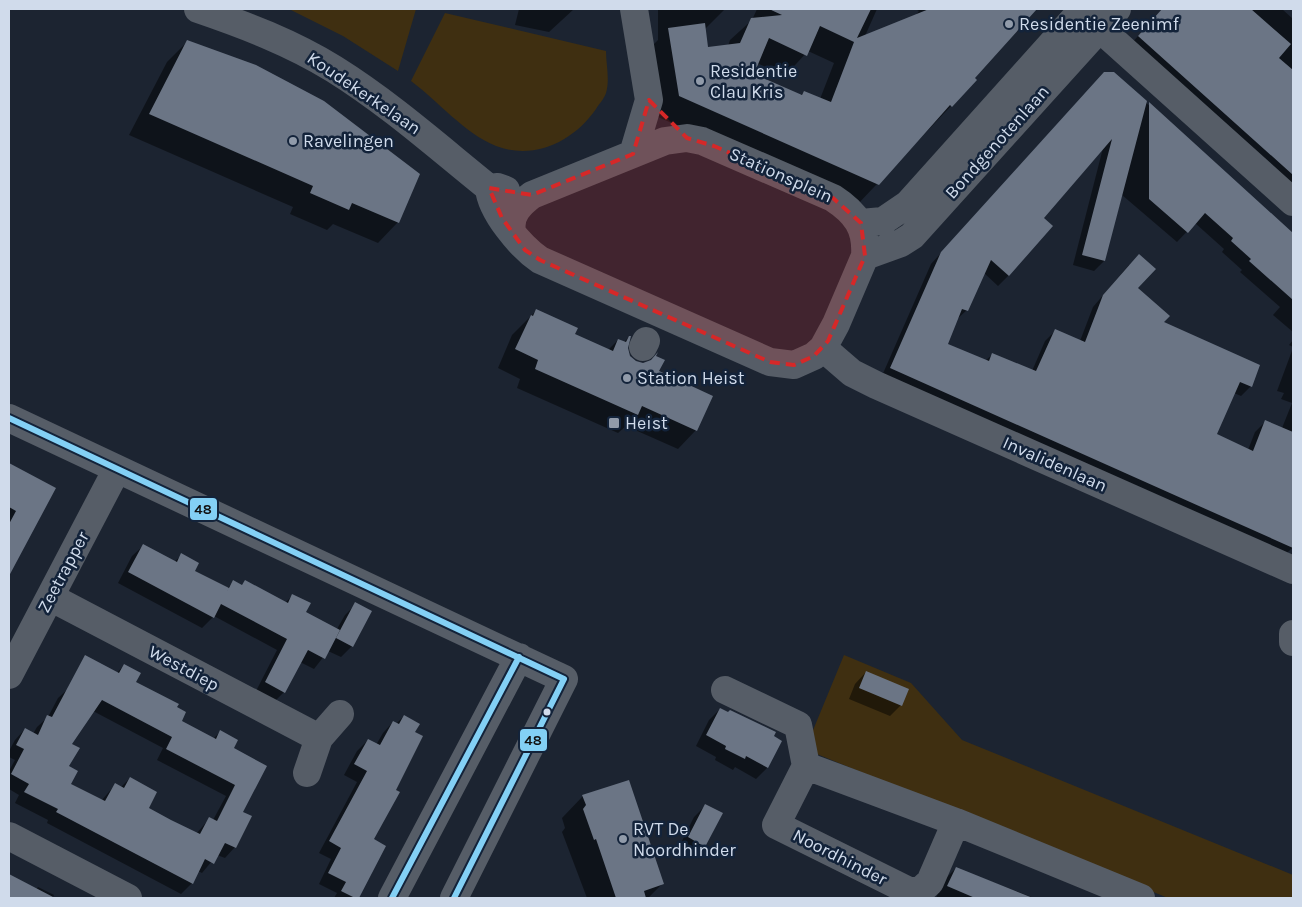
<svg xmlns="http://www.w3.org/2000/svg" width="1302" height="907" font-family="Karla,sans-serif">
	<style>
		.green { fill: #3f2f11 }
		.shadow { fill: #0007; fill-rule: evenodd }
		.building { fill: #6b7585; fill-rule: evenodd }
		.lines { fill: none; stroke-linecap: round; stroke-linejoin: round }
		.street { stroke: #565d67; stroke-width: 28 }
		.bus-1-casing { stroke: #13233a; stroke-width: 10 }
		.bus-1 { stroke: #83d0f5; stroke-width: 6 }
		.marked { fill: #d62828; fill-opacity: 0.2; stroke: #d62828; stroke-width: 4; stroke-dasharray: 10 6; stroke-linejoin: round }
		.poi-dot { fill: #919baa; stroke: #13233a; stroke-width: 2 }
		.bus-dot { fill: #d0dbeb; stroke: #13233a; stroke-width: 2 }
		.labels { text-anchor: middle; stroke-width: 5; stroke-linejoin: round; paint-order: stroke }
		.poi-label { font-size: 18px; fill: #d0dbeb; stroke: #13233a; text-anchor: start }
		.street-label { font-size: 18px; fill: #d0dbeb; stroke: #13233a }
		.line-badge { stroke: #13233a; stroke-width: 2 }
		.pale-badge-label { font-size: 14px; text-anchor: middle; font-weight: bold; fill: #111 }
	</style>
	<rect width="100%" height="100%" fill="#1c2431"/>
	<path class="green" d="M289,9H416L398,71L343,36Z
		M445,13L606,51C606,64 610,80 606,93C604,99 599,104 596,109C574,141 534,161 496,146C464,133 438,101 411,81Z
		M844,655L911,683L962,740L1293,875V898H1168L812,752L809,740Z"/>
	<path class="shadow" d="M519,9H574L549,32L515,25Z
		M658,9H725L705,29L707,48L728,46L730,40L752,20L757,9H877L865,36L915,16L919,11L915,9H1035L973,78L951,106L857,205L658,117L648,50L658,40ZM808,51L834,63L820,99L804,92L800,96L753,75L757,63L785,76Z
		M1163,9H1282L1293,19V68L1286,79L1293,85V196L1128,47Z
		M188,41L398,222L378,243L333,224L327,230L290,214L293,207L129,135L167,62Z
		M1113,73L1293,235V332L1273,315L1280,307L1240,272L1242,270L1222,252L1224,249L1195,223L1177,242L1122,195L1104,261L1094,271L1073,265L1103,148L1042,218L1051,226L1008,276L998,286L984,273L967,310L956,320L946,345L985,361L993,354L1032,371L1045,341L1055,331L1080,341L1093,307L1129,265L1137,288L1162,323L1251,386L1241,396L1234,393L1215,435L1248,450L1255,432L1265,422L1282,428L1292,403L1281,399L1284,393L1277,391L1293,348V547L1283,557L881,378L931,264L1094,84Z
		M536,311L573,335L608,350L618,340L624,342L629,337L626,348L629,356L635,362L658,372L696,430L678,449L626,426L618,433L517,388L520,379L498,368L512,335Z
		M1293,340V347L1289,345Z
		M10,465L54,489L9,573V466Z
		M143,546L174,562L182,555L193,572L227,589L233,582L241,586L245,582L285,603L293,595L304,613L337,629L345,615L356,604L370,612L352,646L341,657L328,651L314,669L300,662L284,692L273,703L255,693L277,650L214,616L202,628L118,583L132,556Z
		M124,665L135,682L175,708L180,721L213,739L220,732L232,749L241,812L235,847L225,858L217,855L202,873L198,871L192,883L181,894L47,823L48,820L15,803L19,795L9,789V771L15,760L9,757V751L15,740L25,729L33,734L37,727L48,717L58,698L69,688L117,673ZM93,711L163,748L157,760L226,796L213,820L210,818L196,834L148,809L130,778L120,788L115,785L101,801L69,784L68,767L71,744Z
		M866,672L901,705L890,716L849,699L855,684Z
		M720,709L780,742L767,768L756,779L735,767L733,770L715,760L716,757L696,746L709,720Z
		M404,716L414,733L372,840L384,846L358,898H334L337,893L319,884L331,859L319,853L357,782L344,775L357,751L368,740L376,745L383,733L393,722L396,724Z
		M583,796L662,884L648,898H587L562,832L565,828L562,818Z
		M705,806L704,846L693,857L678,849L694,817Z
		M956,868L1034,898H936L944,880Z
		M11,877L36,890L38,887L54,895L52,898H9V879Z"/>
	<path class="building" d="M769,9H871L857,38L929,9H1037L975,78L977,80L952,107L950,105L879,185L679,96L668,28L705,23L708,47L740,43L751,18L782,15ZM820,26L854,42L831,102L804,91L802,95L754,74L769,38L807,56Z
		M1162,9H1251L1291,44L1279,58L1293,70V175L1138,36Z
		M187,40L256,65L324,101L420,174L399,223L352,203L349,210L310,193L313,186L149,114Z
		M1104,72H1114L1147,101L1105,261L1082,255L1112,139L1044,218L1053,226L1009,276L991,260L968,311L962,309L948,344L989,361L992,353L1036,371L1055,329L1085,342L1103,295L1139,254L1156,269L1138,288L1170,316L1164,322L1260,365L1252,387L1240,382L1217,434L1253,451L1265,420L1293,432V548L890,368L941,252Z
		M1149,102L1293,233V300L1249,261L1251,259L1231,241L1233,238L1205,213L1188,233L1149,199Z
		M536,309L578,328L575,334L613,351L618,339L626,342L629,336H631L628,348L630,356L636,361L643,363L651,360L658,352L656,356L665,360L659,371L713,396L697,431L642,406L638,415L535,369L538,360L515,349L531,315L533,316Z
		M9,463L56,488L9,576V524L16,511L9,507Z
		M143,544L177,562L181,553L199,563L195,571L229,588L227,592L233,580L242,585L245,580L288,603L292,594L311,603L306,612L340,630L325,659L308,650L285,693L265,682L287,639L221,604L214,618L128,572Z
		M355,602L372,611L353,647L336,638Z
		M85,655L119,673L124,664L141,673L136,682L179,704L177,707L186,712L182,721L216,739L220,730L238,740L234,748L267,766L243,812L252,816L236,848L225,843L214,864L205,859L193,884L56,812L58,809L24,792L29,784L11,774L24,749L16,745L25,728L38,735L47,715L52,717ZM102,700L172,737L166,749L235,785L217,821L209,817L200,834L171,820L149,808L157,792L130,777L124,788L115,783L105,801L71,784L78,771L69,766L80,748L72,744Z
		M866,671L909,689L902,706L859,688Z
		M720,708L728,712L730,710L776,732L774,736L782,741L768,768L746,756L745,759L725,749L726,746L706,735Z
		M404,715L420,724L415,732L423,736L396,790L400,792L374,839L386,846L359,898H355L341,891L346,882L328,873L341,848L329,841L367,771L354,764L368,739L380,745L393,721L399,724Z
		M629,780L664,884L644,891L646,898H616L596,839L594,840L583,809L586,805L582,795Z
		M705,804L723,813L705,847L688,837Z
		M956,867L1033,898H975L947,886Z
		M9,874L55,898H9Z"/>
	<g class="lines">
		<path class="street" d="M198,9C245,25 292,43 334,69C390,104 438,147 489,188L498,187L506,190
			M1087,17L1293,202
			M633,154L649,100L634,9
			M489,188C491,212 521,247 540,260L770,362L794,365L814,356L823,348L836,324L865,256C867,228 856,213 833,198L702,141L687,138L665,141L532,195C520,204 509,215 512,231
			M861,223L883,221L908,204L1083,9
			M865,256L901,243L912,236L1117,9
			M643,347L646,341
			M823,348L852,373L876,385L1293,570
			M9,418L564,679L454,898
			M50,597L319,738
			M1293,634V642
			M9,675L117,469
			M725,690L798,725L806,766
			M307,773L319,738L340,714
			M956,822L930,882L920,891H909L776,825L806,766L956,822L1141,898
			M9,836L128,898
			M392,898L519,657"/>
		<defs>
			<path id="bus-1" d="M9,418L564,679L454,898
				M392,898L519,657"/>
		</defs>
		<use href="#bus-1" class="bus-1-casing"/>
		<use href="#bus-1" class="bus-1"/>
	</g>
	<path class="marked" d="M649,100L687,138L714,146L833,198L861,223L865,256L828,341L814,356L794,365L770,362L540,260L525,250L502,218L489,188L532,195L633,154Z"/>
	<g class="poi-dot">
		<circle cx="1009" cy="24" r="5"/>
		<circle cx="700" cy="81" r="5"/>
		<circle cx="293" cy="141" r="5"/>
		<circle cx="627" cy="378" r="5"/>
		<rect x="608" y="417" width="12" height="12" rx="2.5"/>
		<circle cx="623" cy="839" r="5"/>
	</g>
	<circle class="bus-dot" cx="547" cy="712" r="4.5"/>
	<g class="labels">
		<g class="poi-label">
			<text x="1019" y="30">Residentie Zeenimf</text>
			<text x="710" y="77">Residentie<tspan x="710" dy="21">Clau Kris</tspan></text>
			<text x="303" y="147">Ravelingen</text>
			<text x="637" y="384">Station Heist</text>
			<text x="625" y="429">Heist</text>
			<text x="633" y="835">RVT De<tspan x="633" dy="21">Noordhinder</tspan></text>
		</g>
		<g class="street-label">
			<text transform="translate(364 93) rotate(34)" y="6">Koudekerkelaan</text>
			<text transform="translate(997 142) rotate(-48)" y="6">Bondgenotenlaan</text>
			<text transform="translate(781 175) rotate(24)" y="6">Stationsplein</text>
			<text transform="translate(1055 464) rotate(24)" y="6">Invalidenlaan</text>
			<text transform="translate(63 572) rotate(-62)" y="6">Zeetrapper</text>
			<text transform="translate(184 668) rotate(28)" y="6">Westdiep</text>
			<text transform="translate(840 857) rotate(27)" y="6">Noordhinder</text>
		</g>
	</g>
	<g class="line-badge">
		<rect x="189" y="497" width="29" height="24" rx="5" fill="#83d0f5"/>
		<rect x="519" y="728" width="29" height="24" rx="5" fill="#83d0f5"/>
	</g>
	<g class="pale-badge-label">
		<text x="203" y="514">48</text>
		<text x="533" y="745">48</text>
	</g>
	<rect width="1302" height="907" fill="none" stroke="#d0dbeb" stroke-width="20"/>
</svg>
